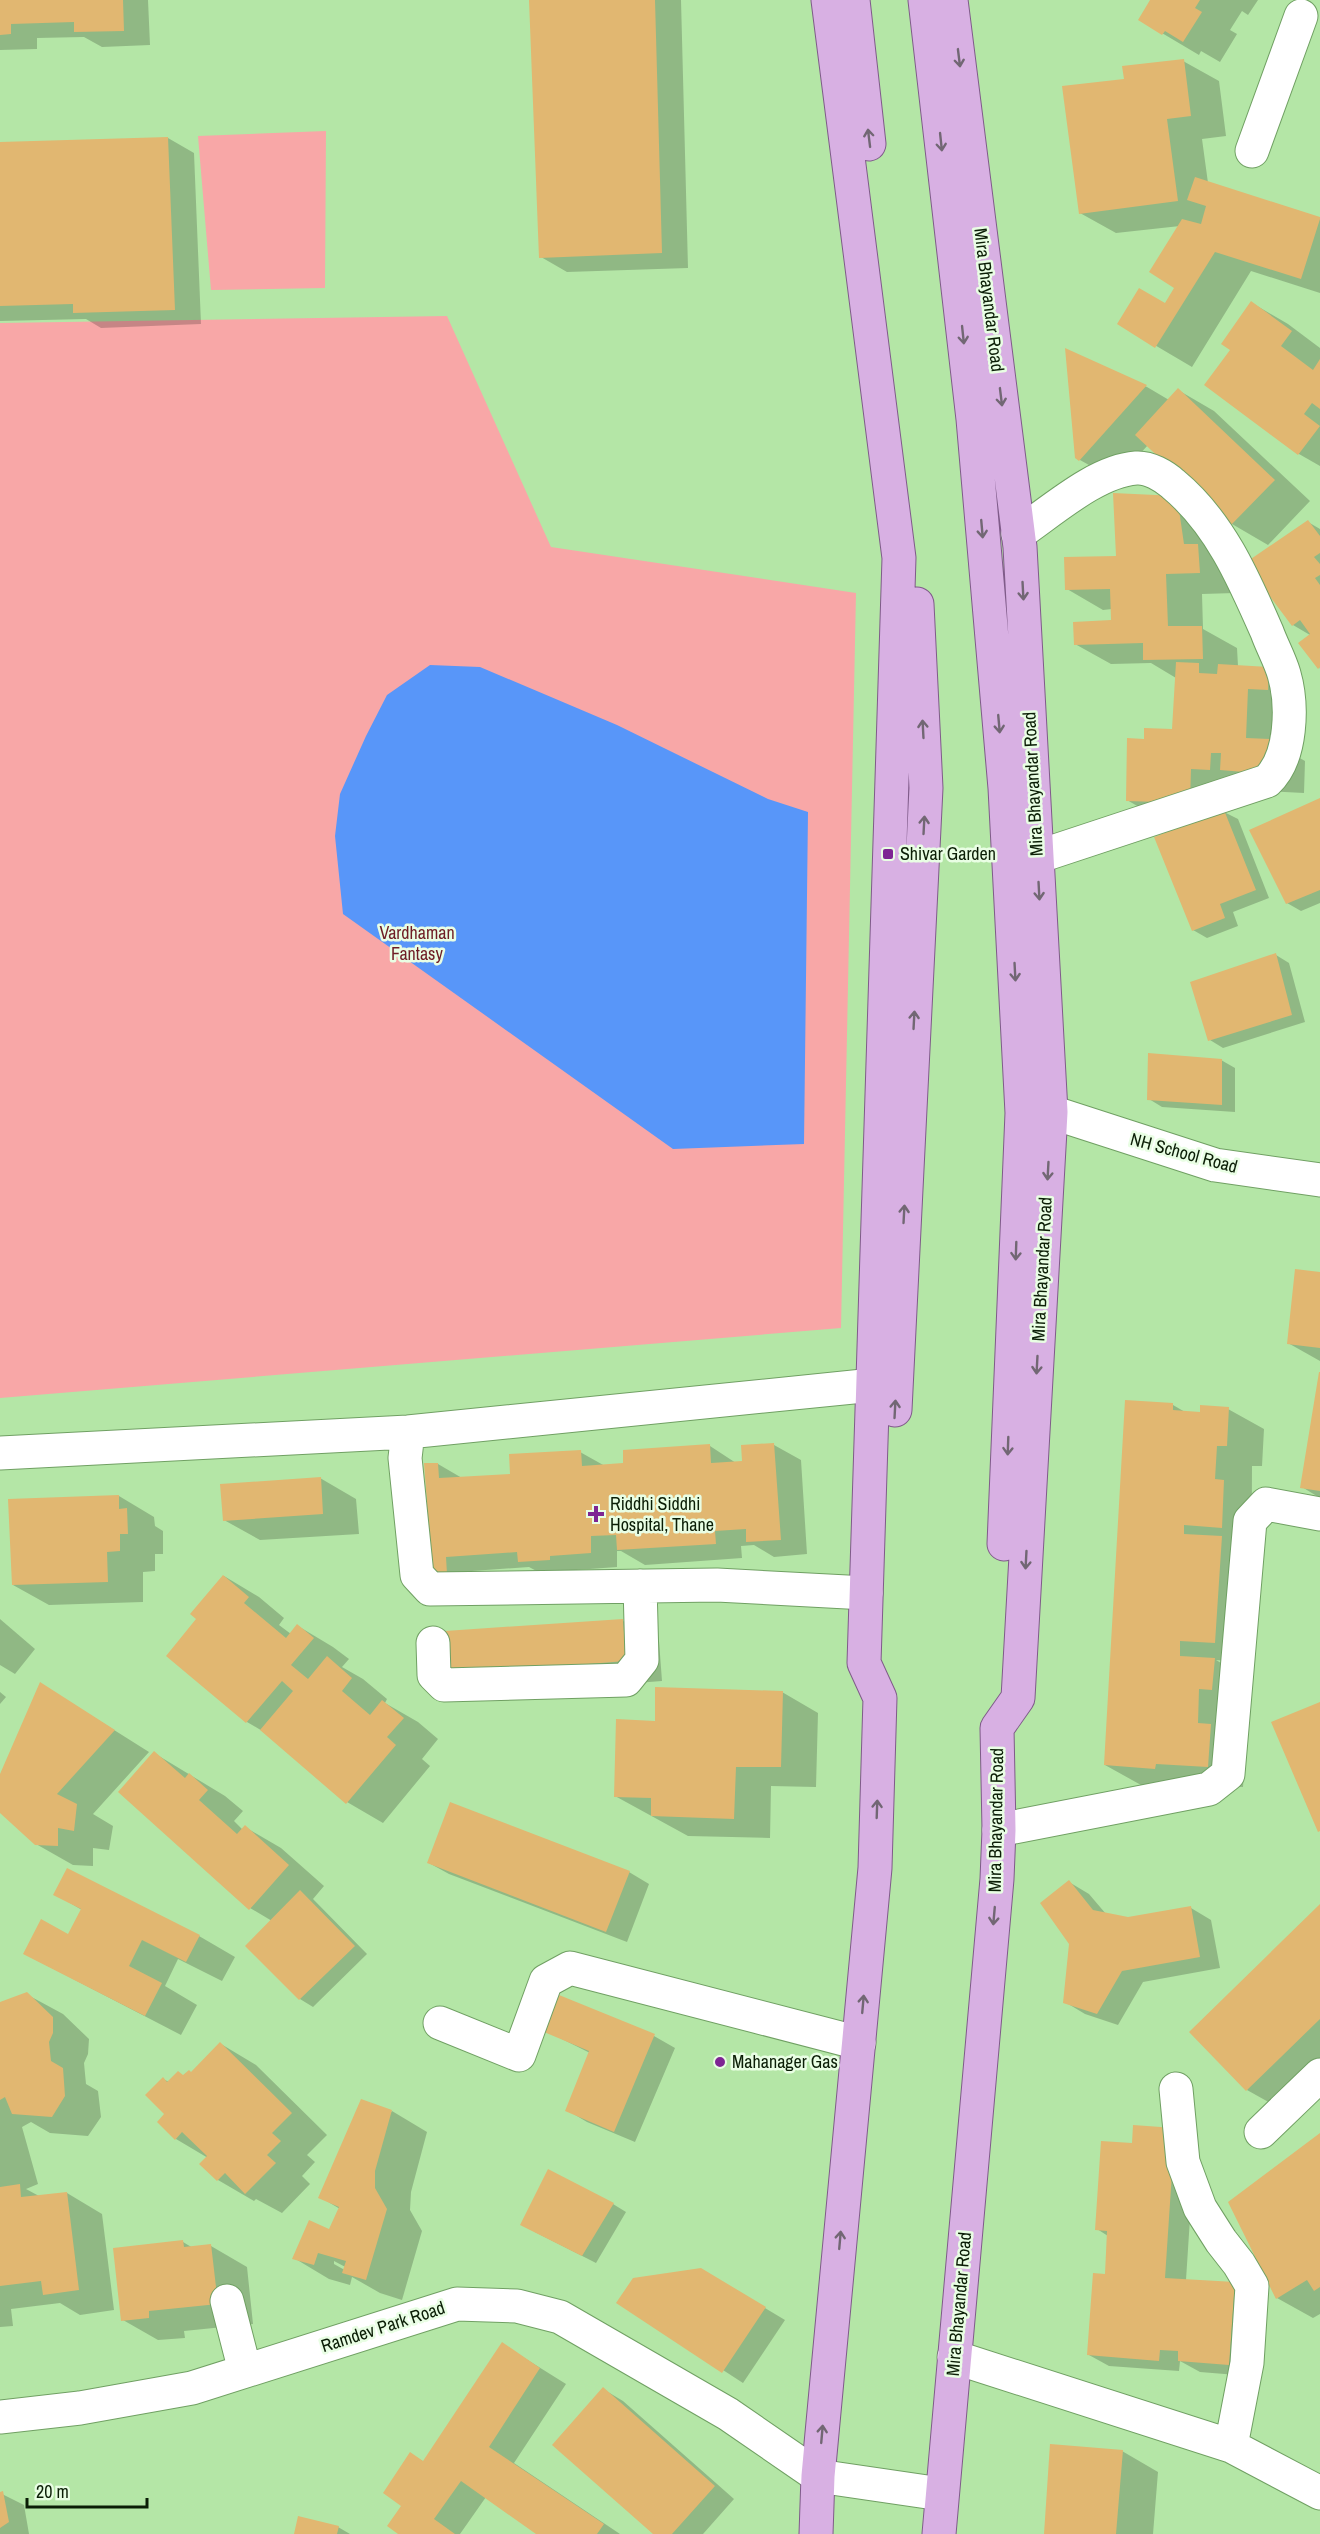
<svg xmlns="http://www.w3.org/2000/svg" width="1320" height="2534" font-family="'Archivo Narrow',sans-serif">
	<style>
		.green { fill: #f8a7a7 }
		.water { fill: #5896f9 }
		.shadow { fill: #0003; fill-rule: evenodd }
		.building { fill: #e1b771 }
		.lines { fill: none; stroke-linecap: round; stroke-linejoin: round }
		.minor-casing { stroke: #70a063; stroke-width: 35 }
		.major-casing { stroke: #7f5b89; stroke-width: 35 }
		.minor { stroke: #fff; stroke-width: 33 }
		.major { stroke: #d8b0e3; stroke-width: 33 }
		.oneway { stroke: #726774 }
		.poi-dot { fill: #7e2593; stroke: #e9fee4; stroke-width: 2 }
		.labels { text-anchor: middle; stroke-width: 5; stroke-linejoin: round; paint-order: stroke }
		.street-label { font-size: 18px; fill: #0b1e06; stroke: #e9fee4 }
		.poi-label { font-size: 18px; fill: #0b1e06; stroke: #e9fee4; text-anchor: start }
		.park-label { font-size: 18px; fill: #6f1d25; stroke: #e9fee4 }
	</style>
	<rect width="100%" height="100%" fill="#b4e6a6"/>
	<path class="green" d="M326,131L325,288L211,290L198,136Z
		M447,316L551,547L856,593L841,1328L0,1398V323Z"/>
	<path class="water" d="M430,665L480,667L617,725L768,799L808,812L804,1144L673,1149L343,914L335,836L340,794L366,736L387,695Z"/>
	<path class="shadow" d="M0,0H148L150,45L102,47L84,37L37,38V49L0,50Z
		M530,0H681L688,268L567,272L541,257Z
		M1152,0H1258L1248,15L1242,11L1230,30L1237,34L1220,62L1201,51L1199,55L1140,20Z
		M1183,61L1219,81L1226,136L1202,139L1208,183L1320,218V293L1251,271L1192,367L1119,324L1165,304L1176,287L1180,226L1116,233L1080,213L1126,80Z
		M168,138L194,153L201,324L101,328L86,319L0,321V143Z
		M1252,303L1288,324L1320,348V466L1299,454L1206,385L1232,350Z
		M1067,351L1147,387L1169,400L1178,390L1214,411L1310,501L1268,545L1232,524L1148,445L1116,480L1080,460Z
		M1177,497L1235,593L1202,594L1203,629L1237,648L1238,666L1269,668L1305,689L1304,710L1282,748L1305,761L1304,793L1226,789V813L1238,819L1269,898L1233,912L1238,926L1207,938L1193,930L1198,822L1163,821L1127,800L1145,740L1174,731L1176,678L1151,663L1111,664L1075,644L1113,622L1112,609L1103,610L1067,589L1117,557Z
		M1308,522L1320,529V669L1310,635L1293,625Z
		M1320,800V903L1301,911L1287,903Z
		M1276,955L1289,963L1305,1022L1223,1048L1210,1040Z
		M1221,1060L1235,1068V1112L1162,1107L1149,1099Z
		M1320,1273V1361L1288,1343Z
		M1320,1374V1498L1302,1487Z
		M1173,1405L1185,1412L1201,1414L1228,1409L1264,1429L1262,1466H1252L1251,1663L1216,1660L1250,1680L1243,1787L1191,1784V1789L1141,1785L1105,1765Z
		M774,1445L801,1460L807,1554L774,1557L754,1545L741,1546L742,1558L645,1565L621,1551H617V1567L576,1570V1574L546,1576L529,1567L472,1571L473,1588L429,1574L428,1505L438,1464L462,1478L512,1475L580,1452L605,1466L625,1464L710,1446L736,1463L743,1462Z
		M320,1478L356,1499L359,1534L260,1540L224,1520Z
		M119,1496L154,1517L155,1526L163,1531V1554H155V1571L143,1572V1602L49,1605L13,1585Z
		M224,1576L259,1597L284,1618L279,1625L291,1634L298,1626L333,1647L349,1659L342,1667L363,1679L387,1699L385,1703L418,1722L438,1739L422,1759L430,1766L383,1823L347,1802L264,1732L247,1722L168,1655L198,1619Z
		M0,1619L35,1649L15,1674L0,1665Z
		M623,1621L659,1641L662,1681L484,1695L447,1632Z
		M41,1684L149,1752L93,1814L113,1826L109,1850L93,1848V1866L73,1865L36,1844L0,1811V1778Z
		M0,1692L6,1697L0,1704Z
		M782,1692L818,1713L816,1787L771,1786L770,1838L688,1836L615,1796L656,1722Z
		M154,1753L225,1796L243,1811L234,1821L243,1830L245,1827L281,1848L324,1886L313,1899L367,1954L313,2007L300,1999L272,1921L250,1908Z
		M429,1863L629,1872L649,1884L627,1942L449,1874Z
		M1069,1882L1089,1894L1106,1914L1128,1919L1191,1908L1211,1920L1220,1968L1143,1982L1118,2025L1085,2014L1065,2002L1071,1943Z
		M55,1894L199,1936L235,1957L222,1981L178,1959L165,1986L197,2005L181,2035L25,1954L69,1936L82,1910Z
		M1320,1906V2060L1274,2105L1247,2090Z
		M26,1994L63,2014L89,2039L88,2054L84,2063L86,2084L98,2091L101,2117L88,2136L50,2133L31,2122L22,2127L38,2184L26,2189L39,2196L67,2193L102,2214L114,2310L80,2315L60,2303L11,2309L13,2326L0,2327V2004Z
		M546,2031L654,2036L675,2048L635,2142L587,2122L567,2110L590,2053Z
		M221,2044L256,2065L327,2135L307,2155L315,2162L302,2176L310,2184L282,2213L256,2199L254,2201L218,2180L201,2164L208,2158L176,2139L167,2113L163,2079L169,2082L192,2073Z
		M392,2111L427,2132L411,2192L410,2210L422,2231L402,2300L380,2293L352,2277L350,2285L329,2279L294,2258L330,2231L340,2209L320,2197ZM334,2261L351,2270L350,2273L334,2264Z
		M1320,2135V2314L1313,2318L1277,2298Z
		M1195,2141L1186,2280L1234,2284L1255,2296L1249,2376L1200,2372L1180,2361L1179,2371L1109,2366L1089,2355L1106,2276L1108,2236L1097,2229L1133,2144Z
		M613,2204L626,2212L596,2263L535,2232Z
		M183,2242L193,2248L211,2246L247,2267L253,2324L184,2331L185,2338L158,2340L123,2320Z
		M722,2282L785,2320L743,2383L618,2302Z
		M502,2344L566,2384L514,2463L620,2534H538L486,2497L460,2534H401L411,2454L424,2462Z
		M603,2389L623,2401L734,2499L703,2534H656Z
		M1122,2451L1158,2472L1153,2534H1045Z
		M0,2493L24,2505L29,2534H0Z
		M338,2527L350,2534H296Z"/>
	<path class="building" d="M0,0H123L124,31L74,32V22L11,24V34L0,35Z
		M529,0H655L662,253L539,258Z
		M1150,0H1200L1195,8L1202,12L1183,42L1165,31L1162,35L1138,20Z
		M1184,59L1191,116L1167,119L1178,201L1079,214L1062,86L1124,79L1122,66Z
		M168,137L175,310L73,313V304L0,306V142Z
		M1195,177L1320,217V219L1301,279L1215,252L1155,348L1117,324L1139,288L1165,303L1174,288L1149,272L1182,219L1201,224L1206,206L1187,200Z
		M1251,301L1292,331L1281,346L1313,370L1320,359V409L1312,403L1304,414L1320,426L1298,455L1204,385L1230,350L1221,344Z
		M1065,348L1147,385L1079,461L1075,458Z
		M1178,388L1275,480L1231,525L1135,435Z
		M1113,493L1177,496L1184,544H1198L1200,573L1166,574L1168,626H1202L1203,659L1143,660V643L1074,645L1073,622L1111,620L1110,589L1065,590L1064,557L1116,556Z
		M1308,520L1320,536V553L1314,557L1320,564V575L1315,578L1320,585V667L1318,669L1298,643L1310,634L1300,620L1292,626L1245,563Z
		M1176,662L1199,663V673L1217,674L1218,664L1269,667L1268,690L1248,689L1246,738L1270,739L1268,774L1220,770L1221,753H1211L1210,770L1191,769L1190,803L1126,801L1127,738L1144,739V728L1172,729Z
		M1320,798V890L1286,904L1249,830Z
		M1224,810L1256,890L1220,904L1225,918L1192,931L1154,837Z
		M1276,953L1292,1015L1208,1041L1190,982Z
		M1148,1053L1222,1059V1105L1147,1100Z
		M1295,1269L1320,1272V1348L1287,1344Z
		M1319,1372H1320V1491L1300,1488Z
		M1125,1400L1173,1403V1410L1200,1412V1405L1229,1407L1227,1446H1217L1215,1479L1224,1480L1222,1528L1184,1525V1534L1222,1536L1215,1643L1180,1641V1656L1215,1658L1212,1690L1199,1689L1198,1723L1211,1724L1208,1767L1156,1764L1155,1769L1104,1765Z
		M774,1443L781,1540L746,1542V1529L715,1531L716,1544L617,1550L616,1535L591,1536V1553L550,1556V1560L518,1562L517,1552L446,1557L447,1574L427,1575L411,1504L427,1503L424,1463H438L439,1478L510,1474L509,1454L581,1450L582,1466L623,1463V1450L710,1444L711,1463L742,1461L741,1445Z
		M321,1477L323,1514L223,1521L220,1484Z
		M119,1495V1509L127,1508L128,1534H120V1551L107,1552L108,1582L12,1585L8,1499Z
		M223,1575L249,1597L244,1603L286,1638L297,1624L314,1638L291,1665L308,1679L327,1656L352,1678L342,1691L370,1715L382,1700L404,1718L387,1737L396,1745L346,1804L260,1730L293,1691L282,1681L246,1723L166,1656L196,1619L190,1614Z
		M623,1619L626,1661L446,1675L445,1631Z
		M40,1682L115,1730L57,1794L77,1804L74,1831L58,1828V1846L35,1845L0,1813V1774Z
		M655,1687L783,1691L781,1767H736L734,1819L651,1816V1798L614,1797L616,1719L655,1721Z
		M1320,1702V1831L1318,1832L1271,1722Z
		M154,1751L185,1778L189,1773L208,1790L199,1800L237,1834L245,1825L289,1865L249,1910L118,1792Z
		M450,1802L630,1871L606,1932L427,1863Z
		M67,1868L200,1935L186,1962L142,1940L129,1966L162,1983L145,2016L23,1954L41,1919L68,1934L81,1909L53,1895Z
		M1069,1880L1093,1910L1128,1917L1191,1906L1200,1957L1122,1971L1097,2014L1063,2003L1069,1944L1040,1903Z
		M300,1890L355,1946L299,2000L245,1946Z
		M1320,1904V2019L1246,2091L1189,2032Z
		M27,1992L53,2017V2033L49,2042L51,2061L63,2068L65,2096L52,2117L12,2114L5,2097L0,2100V2002Z
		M559,1995L655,2034L614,2132L565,2111L589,2051L544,2032Z
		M220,2042L292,2113L272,2133L281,2141L267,2155L276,2163L245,2194L225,2173L217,2181L199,2164L207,2156L182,2132L175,2140L157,2122L164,2114L145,2095L163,2077L167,2082L178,2071L183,2075L189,2070L191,2072Z
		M361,2099L392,2110L375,2171V2188L387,2209L366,2280L342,2273L346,2261L318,2253L314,2265L292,2259L309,2220L329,2229L339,2207L318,2198Z
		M1133,2125L1175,2128L1165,2278L1235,2282L1229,2365L1178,2361V2351L1160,2350L1159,2361L1087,2355L1093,2273L1105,2274L1107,2231L1095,2230L1101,2141L1132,2143Z
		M1320,2133V2287L1314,2291L1307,2280L1276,2299L1228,2202Z
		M548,2169L614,2203L582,2256L520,2225Z
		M20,2184L21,2197L67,2192L79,2290L43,2295L41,2281L0,2286V2187Z
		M183,2240L184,2247L211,2244L218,2304L149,2311V2318L121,2321L113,2248Z
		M701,2268L766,2307L722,2373L616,2303L633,2278Z
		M502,2342L540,2368L489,2447L604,2524L597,2534H536L461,2481L434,2519L455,2534H398L387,2526L401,2506L383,2493L410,2452L423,2461Z
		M603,2387L715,2486L672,2534H653L552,2445Z
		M1050,2444L1123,2450L1116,2534H1044Z
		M3,2491L9,2522L0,2528V2492Z
		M298,2516L339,2526L337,2534H294Z"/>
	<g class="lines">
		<defs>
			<path id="minor" d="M1252,151L1301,16
				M1018,534C1052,511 1096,471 1136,468C1149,467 1164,476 1173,484C1219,522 1243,577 1267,632C1272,646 1280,660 1284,674C1293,705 1292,758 1267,781L1037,857
				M1051,1112L1215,1165L1320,1180
				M408,1432L405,1458L417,1575L430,1589L717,1585L866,1593
				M0,1453L408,1432L873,1385
				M433,1643L434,1675L444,1685L626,1680L642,1660L640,1586
				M999,1830L1209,1789L1228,1774L1250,1521L1266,1504L1320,1514
				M440,2023L519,2055L546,1981L570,1968L859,2043
				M1176,2089L1183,2162L1200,2208L1221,2241L1239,2264L1252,2286L1247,2363L1231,2446
				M1261,2132L1320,2075
				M227,2301L245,2371
				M954,2357L1231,2446L1320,2493
				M0,2417L80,2408L192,2388L457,2304L517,2306L560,2317L728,2414L818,2476L941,2494"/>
			<path id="major" d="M853,0L869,144
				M925,0L973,419L1005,788L1022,1113L1004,1544
				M895,1410L926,788L917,604
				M816,2534L818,2476L875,1868L880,1698L864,1663L899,558L828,0
				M939,2534L997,1879L999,1830L997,1728L1018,1698L1051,1112L1020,547L951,0"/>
		</defs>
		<use href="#minor" class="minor-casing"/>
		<use href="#major" class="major-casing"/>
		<use href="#minor" class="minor"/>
		<use href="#major" class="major"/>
	</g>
	<defs><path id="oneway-shaft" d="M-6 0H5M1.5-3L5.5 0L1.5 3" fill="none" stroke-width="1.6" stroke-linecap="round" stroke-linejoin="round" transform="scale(1.5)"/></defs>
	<g class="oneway">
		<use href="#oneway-shaft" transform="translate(959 58) rotate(83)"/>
		<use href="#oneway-shaft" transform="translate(869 138) rotate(-97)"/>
		<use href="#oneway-shaft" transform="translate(941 142) rotate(84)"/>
		<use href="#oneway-shaft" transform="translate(963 335) rotate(84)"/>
		<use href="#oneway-shaft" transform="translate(1001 397) rotate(83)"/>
		<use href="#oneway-shaft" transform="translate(982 529) rotate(85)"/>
		<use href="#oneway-shaft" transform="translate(1023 591) rotate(87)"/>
		<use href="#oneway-shaft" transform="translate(999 724) rotate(85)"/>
		<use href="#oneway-shaft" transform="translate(923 729) rotate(-93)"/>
		<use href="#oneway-shaft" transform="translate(924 825) rotate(-87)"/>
		<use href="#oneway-shaft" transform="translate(1039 891) rotate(87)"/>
		<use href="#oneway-shaft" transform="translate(1015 972) rotate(87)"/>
		<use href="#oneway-shaft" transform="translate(914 1020) rotate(-87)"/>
		<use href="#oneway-shaft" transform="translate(1048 1171) rotate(93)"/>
		<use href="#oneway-shaft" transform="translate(904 1214) rotate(-87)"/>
		<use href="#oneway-shaft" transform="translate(1016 1251) rotate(92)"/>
		<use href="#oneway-shaft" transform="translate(1037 1365) rotate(93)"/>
		<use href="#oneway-shaft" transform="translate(895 1409) rotate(-87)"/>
		<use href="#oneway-shaft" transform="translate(1008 1446) rotate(92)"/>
		<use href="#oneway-shaft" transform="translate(1026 1560) rotate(93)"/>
		<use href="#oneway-shaft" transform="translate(877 1809) rotate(-88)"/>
		<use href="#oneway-shaft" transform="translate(994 1916) rotate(95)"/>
		<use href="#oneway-shaft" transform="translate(863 2004) rotate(-85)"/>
		<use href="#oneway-shaft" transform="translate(840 2240) rotate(-85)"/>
		<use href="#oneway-shaft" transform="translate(822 2434) rotate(-85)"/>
	</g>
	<g class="poi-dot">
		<rect x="882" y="848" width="12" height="12" rx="3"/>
		<path d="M593 1505h6v6h6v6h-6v6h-6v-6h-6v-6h6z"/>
		<circle cx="720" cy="2062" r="6"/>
	</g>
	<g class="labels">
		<g class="street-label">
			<text transform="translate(989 300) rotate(83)" y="6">Mira Bhayandar Road</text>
			<text transform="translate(1033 784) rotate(-93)" y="6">Mira Bhayandar Road</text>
			<text transform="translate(1184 1153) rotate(15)" y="6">NH School Road</text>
			<text transform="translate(1042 1269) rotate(-87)" y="6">Mira Bhayandar Road</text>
			<text transform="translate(996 1820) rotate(-89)" y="6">Mira Bhayandar Road</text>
			<text transform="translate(959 2304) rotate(-85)" y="6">Mira Bhayandar Road</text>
			<text transform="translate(383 2327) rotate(-18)" y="6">Ramdev Park Road</text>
		</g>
		<g class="poi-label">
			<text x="900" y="860">Shivar Garden</text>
			<text x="610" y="1510">Riddhi Siddhi<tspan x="610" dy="21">Hospital, Thane</tspan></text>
			<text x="732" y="2068">Mahanager Gas</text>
		</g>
		<g class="park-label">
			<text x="417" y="939">Vardhaman<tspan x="417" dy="21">Fantasy</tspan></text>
		</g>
	</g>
	<path d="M27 2498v9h120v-9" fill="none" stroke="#0b1e06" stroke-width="3"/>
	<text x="36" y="2498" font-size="18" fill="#0b1e06" stroke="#e9fee4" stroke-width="4.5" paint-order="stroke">20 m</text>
</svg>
